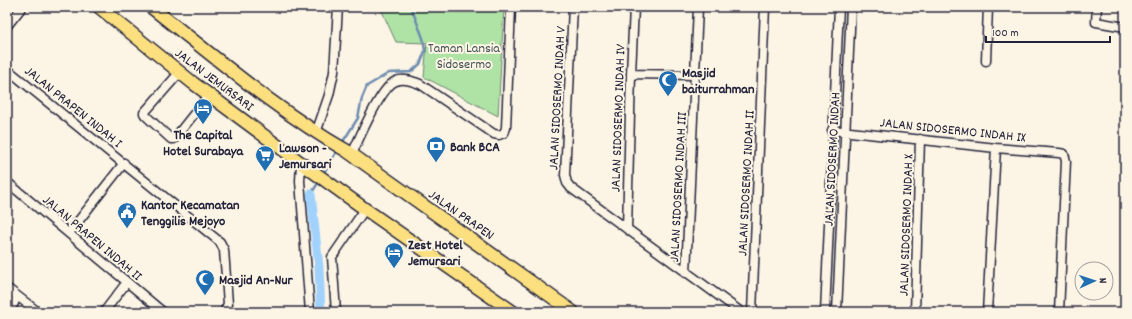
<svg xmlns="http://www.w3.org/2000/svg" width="1132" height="319" font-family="Dekko,sans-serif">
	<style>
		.green { fill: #afe3a5; stroke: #688270 }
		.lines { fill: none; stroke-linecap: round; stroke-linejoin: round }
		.stream { stroke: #6e8cb0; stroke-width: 2.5 }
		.canal { stroke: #a1d2fe; stroke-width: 9 }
		.street-casing { stroke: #22223b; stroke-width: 11 }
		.primary-casing { stroke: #22223b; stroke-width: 15 }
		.street { stroke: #fcf5e5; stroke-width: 8 }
		.primary { stroke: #fce080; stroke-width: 12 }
		.labels { text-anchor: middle; stroke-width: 4; stroke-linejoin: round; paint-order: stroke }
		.park-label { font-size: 14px; fill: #455256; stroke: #fcf5e5 }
		.poi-label { font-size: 14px; font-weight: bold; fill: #22223b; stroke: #fcf5e5; text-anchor: start }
		.street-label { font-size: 14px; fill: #22223b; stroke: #fcf5e5 }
	</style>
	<rect width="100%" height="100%" fill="#fcf5e5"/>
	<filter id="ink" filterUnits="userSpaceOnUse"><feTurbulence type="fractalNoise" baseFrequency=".025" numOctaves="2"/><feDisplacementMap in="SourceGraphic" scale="8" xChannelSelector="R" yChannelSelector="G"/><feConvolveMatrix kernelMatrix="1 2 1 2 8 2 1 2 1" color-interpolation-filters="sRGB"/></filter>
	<g filter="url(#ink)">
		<path class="green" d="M380,7H504L498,116L424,77L427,43L396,42Z"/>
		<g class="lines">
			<path class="stream" d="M342,143L358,118L362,98L367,86L389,73L411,72L420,64L425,51L423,38L411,7
				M323,174L338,149
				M311,194L320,180"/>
			<path class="canal" d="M311,194L319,267L321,312"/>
			<defs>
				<path id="street" d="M573,7L565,175L567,183L571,188L741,312
					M1097,7L1096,22L1125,27
					M7,26L22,7
					M986,61L988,7
					M7,69L220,242L224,250L228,304L224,312
					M180,72L144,113L145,115L171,139H174L209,95
					M631,74L695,75
					M832,130L996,148L1059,153L1064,154L1066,161L1059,312
					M316,133L329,95L334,72L338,7
					M352,154C359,139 381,86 396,81C404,78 412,81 420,84L494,134L499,135L504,133L506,128L511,7
					M301,163L300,181L310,312
					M7,182L163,312
					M627,229L631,74L634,7
					M69,233L124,163
					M686,273L698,7
					M7,288L38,312
					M10,312L17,296
					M104,312L127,282
					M336,312L332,257L365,209
					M752,312L765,7
					M825,312L839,7
					M837,312L851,7
					M915,312L920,139
					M987,312L996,148"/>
				<path id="primary" d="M99,7L193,83L301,163L365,209L513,312
					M151,7C215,57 277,111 347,151L573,312"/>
			</defs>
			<use href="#street" class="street-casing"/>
			<use href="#primary" class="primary-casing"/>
			<use href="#street" class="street"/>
			<use href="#primary" class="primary"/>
		</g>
	</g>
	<defs>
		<symbol id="mosque-pin" viewBox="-11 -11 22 30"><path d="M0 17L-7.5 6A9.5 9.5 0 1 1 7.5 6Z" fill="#1f6fb2" stroke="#fcf5e5"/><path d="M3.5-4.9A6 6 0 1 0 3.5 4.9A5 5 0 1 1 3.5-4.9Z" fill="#fff"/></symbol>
		<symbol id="hotel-pin" viewBox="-11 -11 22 30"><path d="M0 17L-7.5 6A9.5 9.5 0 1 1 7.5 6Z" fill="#1f6fb2" stroke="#fcf5e5"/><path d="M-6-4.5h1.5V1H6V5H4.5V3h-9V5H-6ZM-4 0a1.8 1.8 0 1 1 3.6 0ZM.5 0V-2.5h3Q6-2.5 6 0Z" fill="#fff"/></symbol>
		<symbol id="bank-pin" viewBox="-11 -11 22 30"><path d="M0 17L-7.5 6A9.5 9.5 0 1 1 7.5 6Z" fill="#1f6fb2" stroke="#fcf5e5"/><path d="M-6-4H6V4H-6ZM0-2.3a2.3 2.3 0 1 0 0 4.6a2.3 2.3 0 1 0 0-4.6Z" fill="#fff"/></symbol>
		<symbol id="supermarket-pin" viewBox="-11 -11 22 30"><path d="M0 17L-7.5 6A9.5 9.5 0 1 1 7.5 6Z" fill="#1f6fb2" stroke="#fcf5e5"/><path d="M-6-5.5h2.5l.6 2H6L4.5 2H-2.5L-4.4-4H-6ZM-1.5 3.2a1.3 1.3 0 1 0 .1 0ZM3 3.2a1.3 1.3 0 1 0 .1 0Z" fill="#fff"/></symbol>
		<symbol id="civic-pin" viewBox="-11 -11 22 30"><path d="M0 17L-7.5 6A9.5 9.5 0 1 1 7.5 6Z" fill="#1f6fb2" stroke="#fcf5e5"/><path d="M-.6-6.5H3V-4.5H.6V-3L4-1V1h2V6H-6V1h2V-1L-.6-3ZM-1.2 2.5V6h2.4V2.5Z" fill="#fff"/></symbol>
	</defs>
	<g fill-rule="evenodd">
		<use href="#mosque-pin" x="657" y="69" width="22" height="30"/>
		<use href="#hotel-pin" x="192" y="97" width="22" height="30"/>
		<use href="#bank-pin" x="425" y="135" width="22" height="30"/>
		<use href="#supermarket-pin" x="254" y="144" width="22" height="30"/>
		<use href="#civic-pin" x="116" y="201" width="22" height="30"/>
		<use href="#hotel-pin" x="383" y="241" width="22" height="30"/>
		<use href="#mosque-pin" x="194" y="268" width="22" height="30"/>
	</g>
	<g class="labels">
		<g class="park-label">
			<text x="464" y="52">Taman Lansia<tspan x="464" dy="16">Sidosermo</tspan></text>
		</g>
		<g class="poi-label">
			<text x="682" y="77">Masjid<tspan x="682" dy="16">baiturrahman</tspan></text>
			<text x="203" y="139" text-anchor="middle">The Capital<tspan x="203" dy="16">Hotel Surabaya</tspan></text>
			<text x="450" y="151">Bank BCA</text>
			<text x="279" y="152">Lawson -<tspan x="279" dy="16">Jemursari</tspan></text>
			<text x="141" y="209">Kantor Kecamatan<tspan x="141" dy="16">Tenggilis Mejoyo</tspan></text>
			<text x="408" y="249">Zest Hotel<tspan x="408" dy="16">Jemursari</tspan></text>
			<text x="219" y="284">Masjid An-Nur</text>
		</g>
		<g class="street-label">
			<text transform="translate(215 79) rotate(37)" y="5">JALAN JEMURSARI</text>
			<text transform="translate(556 98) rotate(-87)" y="5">JALAN SIDOSERMO INDAH V</text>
			<text transform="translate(74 106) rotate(39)" y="5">JALAN PRAPEN INDAH I</text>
			<text transform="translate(617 118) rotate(-88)" y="5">JALAN SIDOSERMO INDAH IV</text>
			<text transform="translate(953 129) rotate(6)" y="5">JALAN SIDOSERMO INDAH IX</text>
			<text transform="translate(831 159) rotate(-87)" y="5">JALAN SIDOSERMO INDAH</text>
			<text transform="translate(745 183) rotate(-87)" y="5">JALAN SIDOSERMO INDAH II</text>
			<text transform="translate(677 187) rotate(-87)" y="5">JALAN SIDOSERMO INDAH III</text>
			<text transform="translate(462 214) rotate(35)" y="5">JALAN PRAPEN</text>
			<text transform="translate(905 225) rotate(-88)" y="5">JALAN SIDOSERMO INDAH X</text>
			<text transform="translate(93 237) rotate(40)" y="5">JALAN PRAPEN INDAH II</text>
		</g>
	</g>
	<rect width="1132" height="319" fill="none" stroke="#fcf5e5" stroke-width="24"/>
	<rect x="12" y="12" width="1108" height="295" fill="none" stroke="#22223b" stroke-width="1.5" filter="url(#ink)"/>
	<g transform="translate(1094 281) rotate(87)"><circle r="19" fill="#fcf5e5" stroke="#a5a1a1"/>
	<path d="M0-3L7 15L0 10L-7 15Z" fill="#1f6fb2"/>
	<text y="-6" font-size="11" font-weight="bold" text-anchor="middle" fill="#22223b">N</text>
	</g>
	<path d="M986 36v6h124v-6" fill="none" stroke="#22223b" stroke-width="2"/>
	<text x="992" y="36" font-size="12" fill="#22223b" stroke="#fcf5e5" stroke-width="3" paint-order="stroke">100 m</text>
</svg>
